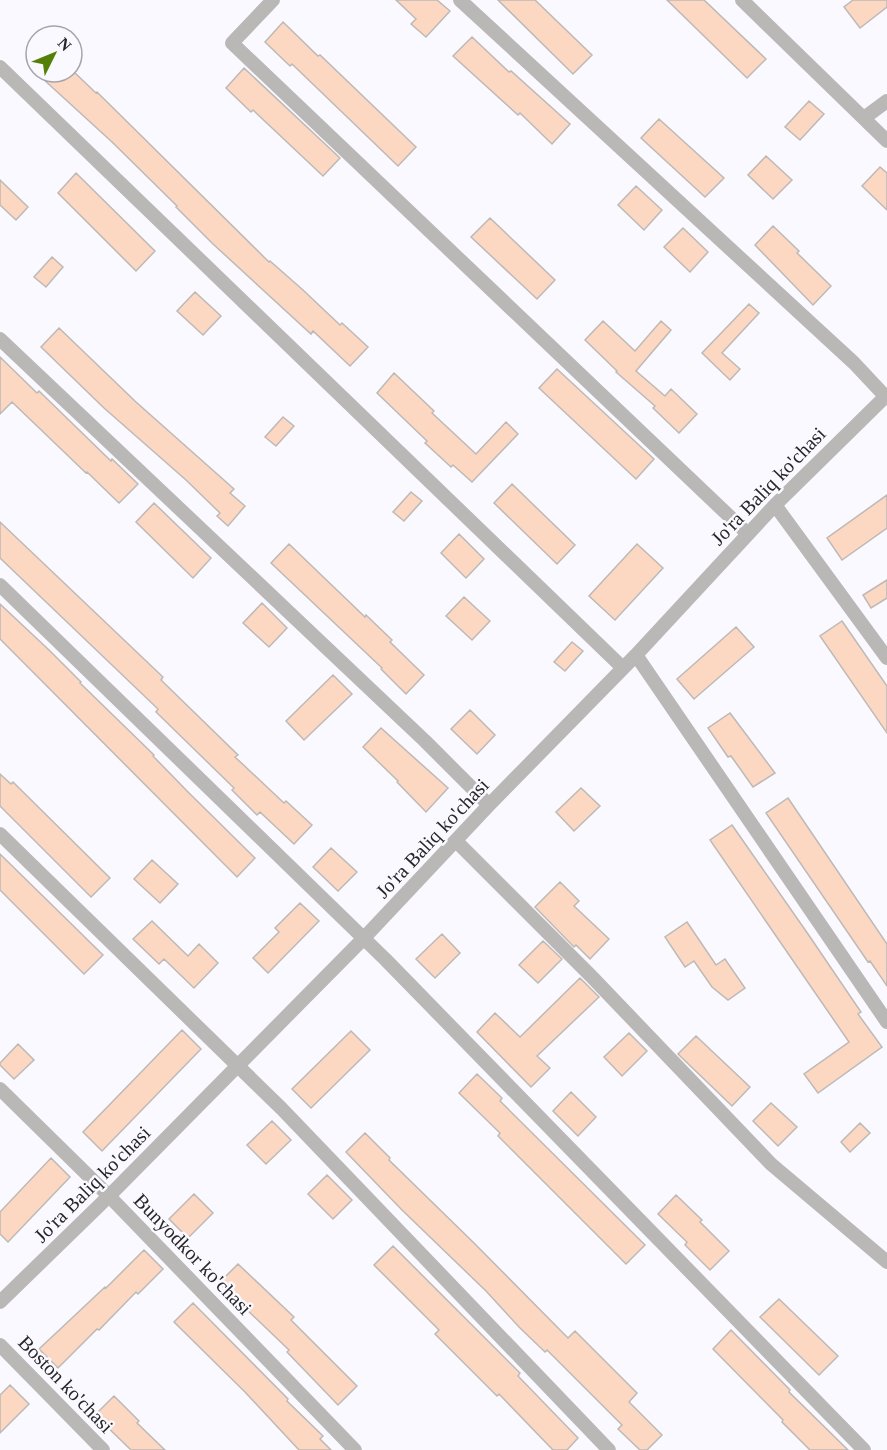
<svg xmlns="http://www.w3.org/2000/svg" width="887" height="1450" font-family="'Times New Roman',serif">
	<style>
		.building { fill: #fcd7c2; stroke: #beb9b6; stroke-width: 1.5 }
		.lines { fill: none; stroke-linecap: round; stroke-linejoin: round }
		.street { stroke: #b9b8b6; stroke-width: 14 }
		.labels { text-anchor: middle; stroke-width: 5; stroke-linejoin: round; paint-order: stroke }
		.street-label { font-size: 20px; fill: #272728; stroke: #f9f9ff }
	</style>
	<rect width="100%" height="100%" fill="#f9f9ff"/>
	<path class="building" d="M396,0H437L450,11L426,37L411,24L416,19Z
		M498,0H535L592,55L573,74Z
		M667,0H704L766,59L747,78Z
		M853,0H887V7L860,28L844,7Z
		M283,22L318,56L320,55L416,147L398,166L292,64L290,66L265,42Z
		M472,37L509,72L511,71L570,124L552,144L520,113L518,115L453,56Z
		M244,68L340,158L323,176L253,110L251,112L226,88Z
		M48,72H74L96,93L97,92L269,262L270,261L303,290L340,325L342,323L368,347L350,366L313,331L311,334L213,244L176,207L177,206L112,142L42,78Z
		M809,101L824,114L800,140L785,127Z
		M659,119L724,178L705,197L641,138Z
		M766,156L792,180L773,199L748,175Z
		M880,167L887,173V210L862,186Z
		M76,173L155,251L136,271L58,193Z
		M0,180L28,207L16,220L0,205Z
		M636,186L662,210L644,230L618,205Z
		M490,218L555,280L537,299L471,237Z
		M773,226L799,251L797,253L831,286L813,305L755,245Z
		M683,228L708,252L690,272L664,247Z
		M52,257L63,267L46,287L34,277Z
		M195,292L221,316L203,335L177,311Z
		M749,304L759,313L722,353L740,369L730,380L702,353Z
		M603,321L635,351L661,321L671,330L636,371L665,396L671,389L697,414L679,433L653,408L655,406L616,372L617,371L585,340Z
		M59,328L136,402L234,489L230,493L245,506L228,526L217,516L220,513L186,480L104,408L41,347Z
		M0,357L37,393L39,391L111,461L112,459L138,484L119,503L87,472L86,473L12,402L0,414Z
		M557,369L654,459L636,479L539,388Z
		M394,373L434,411L432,413L476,454L506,422L518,434L472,482L453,465L451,467L425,443L427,441L377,393Z
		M283,417L294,426L276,446L265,437Z
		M512,484L575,545L557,564L494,503Z
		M411,492L422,501L404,521L393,512Z
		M887,495V528L842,560L827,538Z
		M154,503L211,558L193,578L136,522Z
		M0,522L163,677L161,680L238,755L235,757L284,803L286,801L312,825L294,844L260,812L257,815L232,790L234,788L156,712L158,709L0,558Z
		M459,534L484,559L466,578L441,553Z
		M289,544L365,617L366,615L392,640L390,642L424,675L406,694L381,669L382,668L271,563Z
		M637,544L663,568L615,620L589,596Z
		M887,580V598L871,608L863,595Z
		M464,597L490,621L472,640L446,616Z
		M262,603L287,628L269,647L243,623Z
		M0,604L49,650L81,682L80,683L154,755L153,756L188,792L255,858L237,877L0,639Z
		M842,621L887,686V733L820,636Z
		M736,627L754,647L694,699L677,679Z
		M572,642L583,651L565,671L554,662Z
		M333,675L352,694L304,740L286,721Z
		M470,710L495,735L477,754L451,729Z
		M730,713L775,773L753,787L731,756L728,757L708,728Z
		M381,728L448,788L426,812L397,782L398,781L363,747Z
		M0,774L11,784L13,782L110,878L91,897L0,806Z
		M581,788L600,806L574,831L556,812Z
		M788,798L887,944V986L870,961L868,962L766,813Z
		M732,825L808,934L861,1012L858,1014L882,1047L818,1093L804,1074L849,1042L710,840Z
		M331,848L357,872L338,891L313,867Z
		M0,854L103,955L84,974L0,890Z
		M152,860L178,884L160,903L134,879Z
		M560,882L579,901L574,906L609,939L590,959L576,945L574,947L535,907Z
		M300,903L319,921L268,973L253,958L279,932L275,928Z
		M152,921L188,956L199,944L218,963L194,988L164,959L159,964L133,939Z
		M687,922L716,965L725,959L745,988L728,1000L712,987L694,961L685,967L665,937Z
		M442,934L460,953L435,978L416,959Z
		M543,941L562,959L538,983L519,965Z
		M580,978L599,997L537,1056L550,1068L531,1087L477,1032L495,1013L520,1037Z
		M182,1030L201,1049L102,1151L83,1132Z
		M351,1031L370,1050L311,1108L292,1089Z
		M629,1033L647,1051L622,1076L604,1057Z
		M696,1036L750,1087L732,1106L678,1054Z
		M18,1044L34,1060L14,1079L0,1065V1063Z
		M477,1074L502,1098L500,1101L645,1245L626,1264L498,1136L500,1133L459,1093Z
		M571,1092L596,1117L578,1136L553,1111Z
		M771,1103L797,1127L778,1146L753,1121Z
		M272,1121L291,1140L266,1164L247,1145Z
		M860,1123L870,1133L850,1152L841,1142Z
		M365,1133L390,1158L389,1160L474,1243L568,1338L575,1331L637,1393L629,1402L662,1435L647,1450H640L618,1429L622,1425L547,1350L545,1352L519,1327L486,1291L402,1210L346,1152Z
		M51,1158L70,1177L8,1242L0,1234V1212Z
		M327,1175L352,1200L333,1219L308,1194Z
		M194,1194L213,1213L188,1238L169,1219Z
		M676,1195L702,1220L700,1222L729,1251L710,1270L685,1245L687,1242L658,1214Z
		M393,1246L520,1373L518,1376L578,1438L567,1450H553L499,1394L497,1396L435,1334L439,1330L374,1265Z
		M144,1250L163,1269L138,1294L136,1292L99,1330L97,1329L58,1368L39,1349L105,1287L106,1288Z
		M238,1264L294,1317L291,1320L357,1386L338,1405L287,1352L289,1350L219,1283Z
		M779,1299L838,1356L819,1375L760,1317Z
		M193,1303L288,1399L287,1401L323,1436L320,1439L331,1450H299L245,1392L174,1322Z
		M731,1330L790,1390L789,1392L848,1450H810L782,1422L783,1420L713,1349Z
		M10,1385L29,1404L0,1433V1395Z
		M114,1396L139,1421L137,1423L165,1450H131L95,1415Z"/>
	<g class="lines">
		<path class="street" d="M273,0L232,43L748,534
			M460,0L854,363L885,396
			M742,0L887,141
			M0,67L623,668
			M864,118L887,101
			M0,339L425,741L489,805
			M775,505L887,658
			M0,585L386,960L864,1450
			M636,655L887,1022
			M0,834L282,1109L609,1450
			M456,841L592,977L771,1164L887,1262
			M0,1089L109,1196L355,1450
			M0,1302L109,1196L363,939L489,805L636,655L775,505L887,395
			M0,1345L103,1450"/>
	</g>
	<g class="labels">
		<g class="street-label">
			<text transform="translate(768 486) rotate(-46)" y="7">Jo'ra Baliq ko'chasi</text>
			<text transform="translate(432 838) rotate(-47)" y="7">Jo'ra Baliq ko'chasi</text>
			<text transform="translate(92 1184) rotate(-45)" y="7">Jo'ra Baliq ko'chasi</text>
			<text transform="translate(193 1254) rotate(46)" y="7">Bunyodkor ko'chasi</text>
			<text transform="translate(66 1384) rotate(46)" y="7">Boston ko'chasi</text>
		</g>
	</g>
	<g transform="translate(54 54) rotate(47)"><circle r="28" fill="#f9f9ff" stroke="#a5a5a9" stroke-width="1.5"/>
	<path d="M0-4.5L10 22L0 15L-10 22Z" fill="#558007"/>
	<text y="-9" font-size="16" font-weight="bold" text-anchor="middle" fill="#272728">N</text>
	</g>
</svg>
